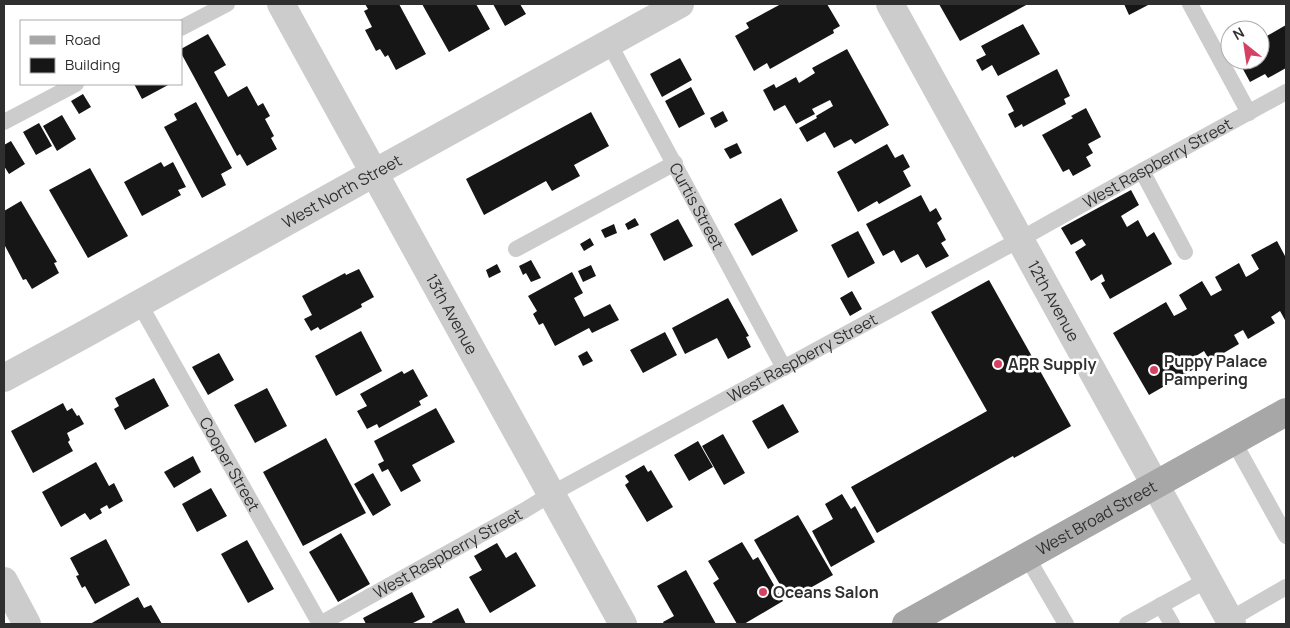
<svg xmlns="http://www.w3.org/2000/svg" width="1290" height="628" font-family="Manrope,sans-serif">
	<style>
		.building { fill: #161616 }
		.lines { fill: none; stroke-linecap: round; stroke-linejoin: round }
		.service { stroke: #ccc; stroke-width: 16 }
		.minor { stroke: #ccc; stroke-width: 28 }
		.primary { stroke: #a7a7a7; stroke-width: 28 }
		.poi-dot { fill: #d54163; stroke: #fff; stroke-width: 2 }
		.labels { text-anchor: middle; stroke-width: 5; stroke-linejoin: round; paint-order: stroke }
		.street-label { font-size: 16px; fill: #2f2f2f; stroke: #fff }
		.poi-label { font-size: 16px; font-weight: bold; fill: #2f2f2f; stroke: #fff; text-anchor: start }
	</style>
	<rect width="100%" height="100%" fill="#fff"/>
	<path class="building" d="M365,4H399L426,54L396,70L388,55L385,57L380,49L376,51L365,30L372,27L364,11L368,9Z
		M422,4H476L490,29L449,52Z
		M493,4H520L526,14L505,26Z
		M781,4H827L840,26L833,30L834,33L770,69L767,63L754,71L735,36L749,28L746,23Z
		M939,4H1028L960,41Z
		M1124,4H1150L1129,15Z
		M1023,24L1040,54L998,76L992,65L982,71L976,60L986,55L981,46Z
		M1286,25V68L1268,78L1265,74L1250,82L1238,60H1260V40Z
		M208,34L226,65L214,72L228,97L247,86L258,106L263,103L270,116L265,119L274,136L271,138L277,149L247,166L240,154L237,156L181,53V49Z
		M847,49L889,125L855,144L851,139L834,148L825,132L807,142L799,128L817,118L816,116L833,106L830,100L812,109L815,114L796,124L785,105L774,111L763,90L774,84L776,88L796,77L799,83L815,73L812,68Z
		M680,58L692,80L662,97L650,74Z
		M1057,69L1070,96L1064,99L1066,104L1023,127L1022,124L1015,128L1008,114L1014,111L1006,96Z
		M134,84H170L142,99Z
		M691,87L705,114L679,128L665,101Z
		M83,94L91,107L79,114L71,101Z
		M196,102L232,168L221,174L226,185L202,198L164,127L177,120L174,114Z
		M1086,108L1101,137L1088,144L1093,153L1086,157L1091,166L1073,176L1069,169L1063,172L1042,135L1073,118L1071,116Z
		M723,111L728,121L715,128L710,118Z
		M591,112L609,146L574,165L580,176L552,191L546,181L484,215L466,179Z
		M62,115L76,139L57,151L43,126Z
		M39,123L52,146L36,155L23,132Z
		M11,141L25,164L9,174L4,166V145Z
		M737,143L742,153L730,159L724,149Z
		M887,144L895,158L903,154L910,167L903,171L911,186L879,204L877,201L858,212L837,172Z
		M161,162L164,167L173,162L186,187L178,190L181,195L142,216L124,182Z
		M90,168L128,236L88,258L49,190Z
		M1131,190L1139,205L1121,216L1127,227L1138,220L1147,237L1154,232L1172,264L1110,299L1101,283L1105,281L1102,274L1091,281L1075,252L1086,245L1082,239L1071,245L1061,228Z
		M921,195L930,212L936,208L942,219L937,223L946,240L941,243L949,256L926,268L918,254L901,263L894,250L883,256L866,224Z
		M781,198L798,231L752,256L734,224Z
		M21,201L57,262L54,263L59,273L32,289L26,279L23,280L4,244V211Z
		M635,218L639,225L628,230L625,224Z
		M678,219L693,246L664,261L650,234Z
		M614,224L617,233L605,238L601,230Z
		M858,231L875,263L848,278L831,245Z
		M590,238L594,245L584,251L580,244Z
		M1277,241L1285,256L1286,255V322L1280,311L1271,317L1275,323L1248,339L1243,330L1234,335L1239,344L1210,361L1204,351L1196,356L1201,365L1149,395L1113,333L1166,302L1174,316L1180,313L1187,309L1179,295L1202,281L1211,296L1222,290L1215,277L1239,263L1246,277L1253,273L1259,269L1251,255Z
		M531,260L541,278L531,282L526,273L523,275L519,266Z
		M497,264L501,272L489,278L486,270Z
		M591,265L596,276L583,282L578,271Z
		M359,269L374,297L361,304L362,307L320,330L318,327L311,331L304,319L312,315L302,296L345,273L346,275Z
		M572,272L583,293L574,298L584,317L610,304L619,320L592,333L589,328L555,346L543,323L539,325L533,314L537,311L528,296Z
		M989,280L1071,426L1014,458L1013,456L877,533L851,487L987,411L931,312Z
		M852,291L862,309L850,316L840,298Z
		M728,298L749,336L746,337L751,347L728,359L717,338L685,354L672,328Z
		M361,331L382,371L336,396L315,356Z
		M665,332L677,355L643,373L630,350Z
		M587,351L593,361L583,366L578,356Z
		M219,353L234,380L208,395L192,367Z
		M413,369L428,396L419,401L421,405L379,428L377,424L367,429L357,411L367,406L360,394L402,371L404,374Z
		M154,378L169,406L125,430L114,409L119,406L115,398Z
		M267,388L287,426L255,443L234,405Z
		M63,403L67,411L72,408L77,416L79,415L84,424L67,433L70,440L68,442L73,451L33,473L11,431Z
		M783,404L799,432L768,449L752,421Z
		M436,408L455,442L412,465L421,481L401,492L388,469L382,472L378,464L384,461L374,441Z
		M723,434L745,473L724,485L702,446Z
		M326,438L366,513L303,546L263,472Z
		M698,441L713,467L689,481L674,455Z
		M193,456L201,472L174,488L164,472Z
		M96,462L109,486L114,483L123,501L109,509L107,505L100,509L102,513L90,520L85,513L61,527L42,492Z
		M644,465L648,472L651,470L673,507L647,522L625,485L629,482L625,476Z
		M373,473L391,505L373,516L354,484Z
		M211,488L227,516L197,532L182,504Z
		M842,494L851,509L855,506L875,542L831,567L812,531L833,519L825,504Z
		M798,515L833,575L789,600L754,540Z
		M341,533L370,584L338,602L309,552Z
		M106,539L130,585L95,604L85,586L82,588L76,576L79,575L70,558Z
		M247,540L274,589L248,603L221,554Z
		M742,542L753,560L758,557L783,601L744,624H737L713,583L719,579L708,561Z
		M497,543L506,558L516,552L536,586L490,613L469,577L482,570L474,556Z
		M686,570L716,624H664L663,622L674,616L657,586Z
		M412,592L425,617L411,624H366L363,618Z
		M138,597L144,608L151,605L162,624H90Z
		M458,608L466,624H433L432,622Z"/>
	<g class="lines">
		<g class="service">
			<path d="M1190,4L1249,113"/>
			<path d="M181,28L227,4"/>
			<path id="s1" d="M609,43L784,368"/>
			<path d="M4,122L76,84"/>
			<path d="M1142,171L1185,252"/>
			<path d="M516,249L675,163"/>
			<path id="s2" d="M139,303L320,624"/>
			<path d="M1234,442L1286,536"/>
			<path d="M1027,557L1066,624"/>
			<path d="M1161,605L1172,624"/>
			<path d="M1229,620L1286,587"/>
			<path id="s3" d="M320,624L525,510L551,494L1019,240L1142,171L1286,92"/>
			<path d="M1127,624L1207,580"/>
		</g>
		<g class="minor">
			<path id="s4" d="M281,4L623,624"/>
			<path id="s5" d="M890,4L1232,624"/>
			<path id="s6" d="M4,378L85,334L374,173L680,4"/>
			<path d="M4,581L27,624"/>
		</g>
		<path class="primary" id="s7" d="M906,624L1286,412"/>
	</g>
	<g class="poi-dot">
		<circle cx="998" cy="364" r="5"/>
		<circle cx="1154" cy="370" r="5"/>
		<circle cx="763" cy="592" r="5"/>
	</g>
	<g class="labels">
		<g class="street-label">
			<text dy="6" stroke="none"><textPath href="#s3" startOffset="956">West Raspberry Street</textPath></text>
			<text dy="6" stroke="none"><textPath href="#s6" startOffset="386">West North Street</textPath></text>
			<text dy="6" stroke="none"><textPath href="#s1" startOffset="185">Curtis Street</textPath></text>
			<text dy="6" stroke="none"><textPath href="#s5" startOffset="339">12th Avenue</textPath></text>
			<text dy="6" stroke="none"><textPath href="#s4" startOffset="354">13th Avenue</textPath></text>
			<text dy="6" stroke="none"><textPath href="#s3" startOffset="551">West Raspberry Street</textPath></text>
			<text dy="6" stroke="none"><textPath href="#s2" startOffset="185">Cooper Street</textPath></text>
			<text dy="6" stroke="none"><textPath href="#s7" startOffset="218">West Broad Street</textPath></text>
			<text dy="6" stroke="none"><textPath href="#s3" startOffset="146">West Raspberry Street</textPath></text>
		</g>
		<g class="poi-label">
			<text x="1164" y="367">Puppy Palace<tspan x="1164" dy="18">Pampering</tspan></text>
			<text x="1008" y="370">APR Supply</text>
			<text x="773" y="598">Oceans Salon</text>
		</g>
	</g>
	<rect width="1290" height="628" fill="none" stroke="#2f2f2f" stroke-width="10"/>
	<rect x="20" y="20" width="162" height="65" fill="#ffffff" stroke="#acacac"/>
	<rect x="30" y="36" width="25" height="8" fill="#a7a7a7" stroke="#acacac"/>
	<text x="65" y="45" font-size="15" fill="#2f2f2f">Road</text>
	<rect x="30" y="58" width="25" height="15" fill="#161616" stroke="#acacac"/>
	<text x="65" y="70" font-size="15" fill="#2f2f2f">Building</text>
	<g transform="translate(1245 45) rotate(330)"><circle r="24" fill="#ffffff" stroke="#acacac"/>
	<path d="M0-4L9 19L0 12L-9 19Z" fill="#d54163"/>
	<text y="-8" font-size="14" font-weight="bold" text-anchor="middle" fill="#2f2f2f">N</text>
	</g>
</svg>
